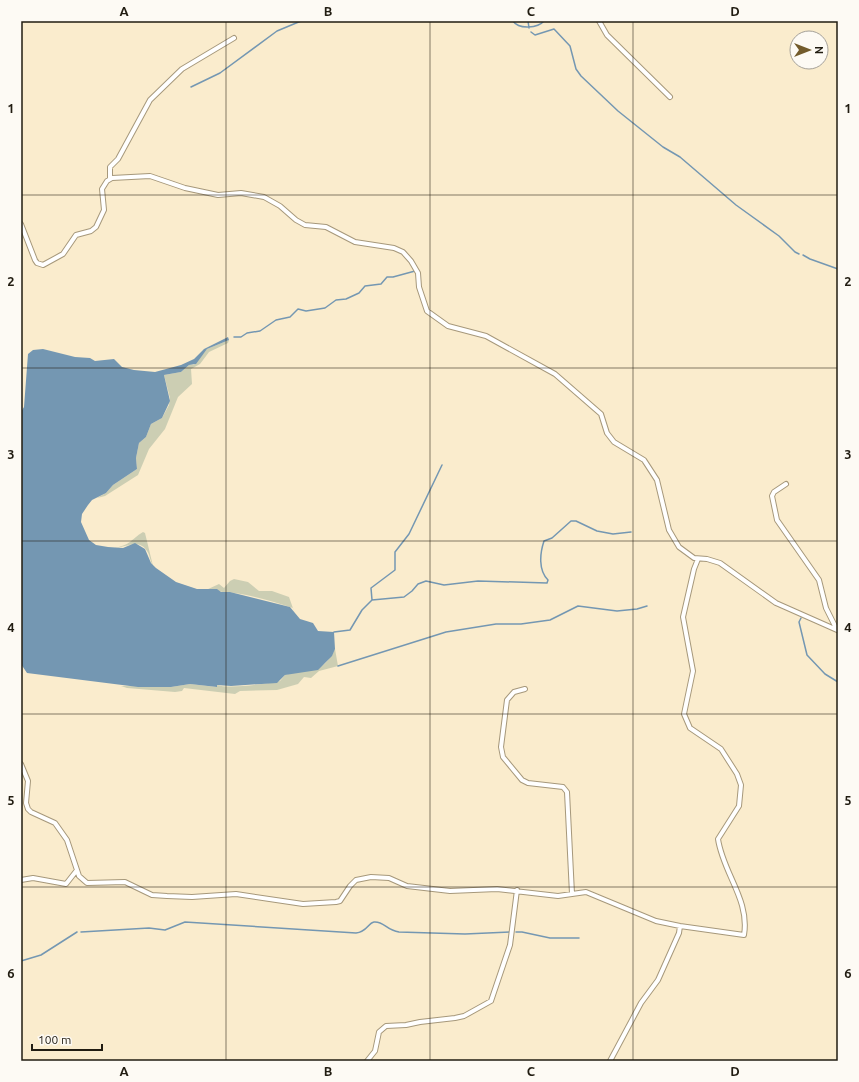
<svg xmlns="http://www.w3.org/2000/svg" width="859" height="1082" font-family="Ubuntu,sans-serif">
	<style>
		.green { fill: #ccceb3 }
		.water { fill: #7497b2 }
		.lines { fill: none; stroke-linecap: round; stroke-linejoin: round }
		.stream { stroke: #7497b2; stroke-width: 1.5 }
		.street-casing { stroke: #a6987b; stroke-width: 6 }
		.street { stroke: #fff; stroke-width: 4 }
		.grid { fill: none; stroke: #211c11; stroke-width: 1; stroke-opacity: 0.55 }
		.neatline { fill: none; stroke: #211c11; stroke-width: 1.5 }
		.grid-label { font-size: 13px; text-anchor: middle; font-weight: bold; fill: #211c11 }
	</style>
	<rect width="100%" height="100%" fill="#faeccd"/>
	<path class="green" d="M229,340L228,343L209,352L200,364L191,369L192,384L178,397L165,429L149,449L138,475L105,496L97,498L106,493L113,485L137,469L136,458L139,443L146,437L151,424L162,418L169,405L170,398L164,375L181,372L189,365H194L207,349Z
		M143,532L145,533L153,566C150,561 150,555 147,551C139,538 125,548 114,548C131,545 130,540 143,532Z
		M234,579L248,582L259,591H272L289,597L295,614L293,608C271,601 246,593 223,592C217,592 215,589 206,590L219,584L224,588L230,581Z
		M335,649L338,666L319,671L311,678L304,677L298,684L277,690L240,691L235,694L184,688L182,691L175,692L127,688L121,686L171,687L190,684L216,687L217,685C229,689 267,684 280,681L285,675C308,668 322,676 335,649Z"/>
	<path class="water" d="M228,337L229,340L207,349L196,364L189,365L181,372L164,375L170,401L162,418L151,424L146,437L139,443L136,458L137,469L113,485L106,493L92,500L88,505L82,514L81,522L89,540L96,545L108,547L123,548L135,543L145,549L151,563L156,568L176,582L197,589H217L221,592H230L290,607L300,619L313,623L318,631L334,632L335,649L332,656L318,670L285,675L277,683L231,686L217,685V687L190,684L171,687H138L27,673L21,664V412L24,407L28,354L33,350L43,349L75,357L90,358L95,361L114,359L122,367L134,370L155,372L181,365L194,359L204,349Z"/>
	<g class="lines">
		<path class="stream" d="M513,21C519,30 538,28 544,21
			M528,21L529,28
			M531,32L535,35L554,29L570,46L576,69L581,76L618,111L663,147L680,157L736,205L779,236L795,252L799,254
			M191,87L220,73L277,31L301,21
			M803,255L810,259L838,269
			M234,337H241L247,333L260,331L276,320L290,317L298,309L306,311L325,308L336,300L346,299L359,293L365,286L381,284L387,277H393L415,271
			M372,600L371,588L395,570V552L409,534L442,465
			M801,618L799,622L807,655L825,674L838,682
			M334,632L350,630L362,610L372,600L404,597L412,591L418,584L426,581L444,585L478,581L547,583L548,580C538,570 540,553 544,541L552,538L571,521H576L597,531L613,534L631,532
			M338,666L446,632L496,624H521L550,620L578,606L617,611L637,609L647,606
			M81,932L149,928L165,930L185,922L356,933C367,932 368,923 374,922C384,921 386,930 399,932L465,934L511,932
			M516,932H522L550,938H579
			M21,961L41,955L77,932
			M21,1059L22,1061"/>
		<defs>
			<path id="street" d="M599,21L607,35L670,97
				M110,179V167L118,159L150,100L182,69L234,38
				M21,224L35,260L37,263L43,265L63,254L76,235L91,231L96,227L104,210L102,189L107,181L112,178L150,176L185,188L218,195L241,193L264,197L280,206L296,220L305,225L326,227L355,242L394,248L403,252L411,261L418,273L419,287L427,311L448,326L486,336L555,374L601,414L607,433L614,442L644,460L657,480L669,530L679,547L694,558L707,559L720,563L776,603L837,630
				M786,484L774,492L772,496L777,520L819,580L826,608L837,630
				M525,689L514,692L507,700L501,747L503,757L522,780L528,783L563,787L567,792L572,894
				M21,764L28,781L26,803L28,809L31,812L55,823L67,840L79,876L87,883L125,882L152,895L167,896L192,897L236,894L303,904L336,902L340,901L350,886L356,880L371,877L389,878L407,886L450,891L497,889L558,896L586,892L656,921L680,926L744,935C750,900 723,873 718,839L739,806L741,785L737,774L721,749L690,728L684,714L693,671L683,617L694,569L698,559
				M21,880L33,878L66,884L77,870
				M367,1061L375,1051L379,1032L386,1026L406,1025L420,1022L455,1018L464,1016L491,1001L510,945L517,890
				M610,1061L641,1003L658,980L679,933L680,926"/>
		</defs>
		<use href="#street" class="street-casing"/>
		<use href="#street" class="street"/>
	</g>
	<path class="grid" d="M226,21V1061M430,21V1061M633,21V1061M21,195H838M21,368H838M21,541H838M21,714H838M21,887H838"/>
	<rect width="859" height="1082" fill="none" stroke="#fdfaf4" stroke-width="44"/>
	<g transform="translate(809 50) rotate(90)"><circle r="19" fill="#fdfaf4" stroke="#a5a199"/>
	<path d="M0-3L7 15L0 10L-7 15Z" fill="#735b2b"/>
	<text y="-6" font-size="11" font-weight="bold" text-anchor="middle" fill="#211c11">N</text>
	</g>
	<path d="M32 1044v6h70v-6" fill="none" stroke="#211c11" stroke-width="2"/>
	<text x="38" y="1044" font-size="12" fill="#211c11" stroke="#fdfaf4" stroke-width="3" paint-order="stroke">100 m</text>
	<rect x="22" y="22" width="815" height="1038" class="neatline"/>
	<g class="grid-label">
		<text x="124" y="16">A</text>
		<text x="328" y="16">B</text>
		<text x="531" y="16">C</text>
		<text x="735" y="16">D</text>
		<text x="11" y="113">1</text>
		<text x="848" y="113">1</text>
		<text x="11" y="286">2</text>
		<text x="848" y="286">2</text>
		<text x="11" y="459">3</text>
		<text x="848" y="459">3</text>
		<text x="11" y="632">4</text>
		<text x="848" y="632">4</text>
		<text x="11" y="805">5</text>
		<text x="848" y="805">5</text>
		<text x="11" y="978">6</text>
		<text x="848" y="978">6</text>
		<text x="124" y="1076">A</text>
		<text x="328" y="1076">B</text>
		<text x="531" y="1076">C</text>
		<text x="735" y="1076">D</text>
	</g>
</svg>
